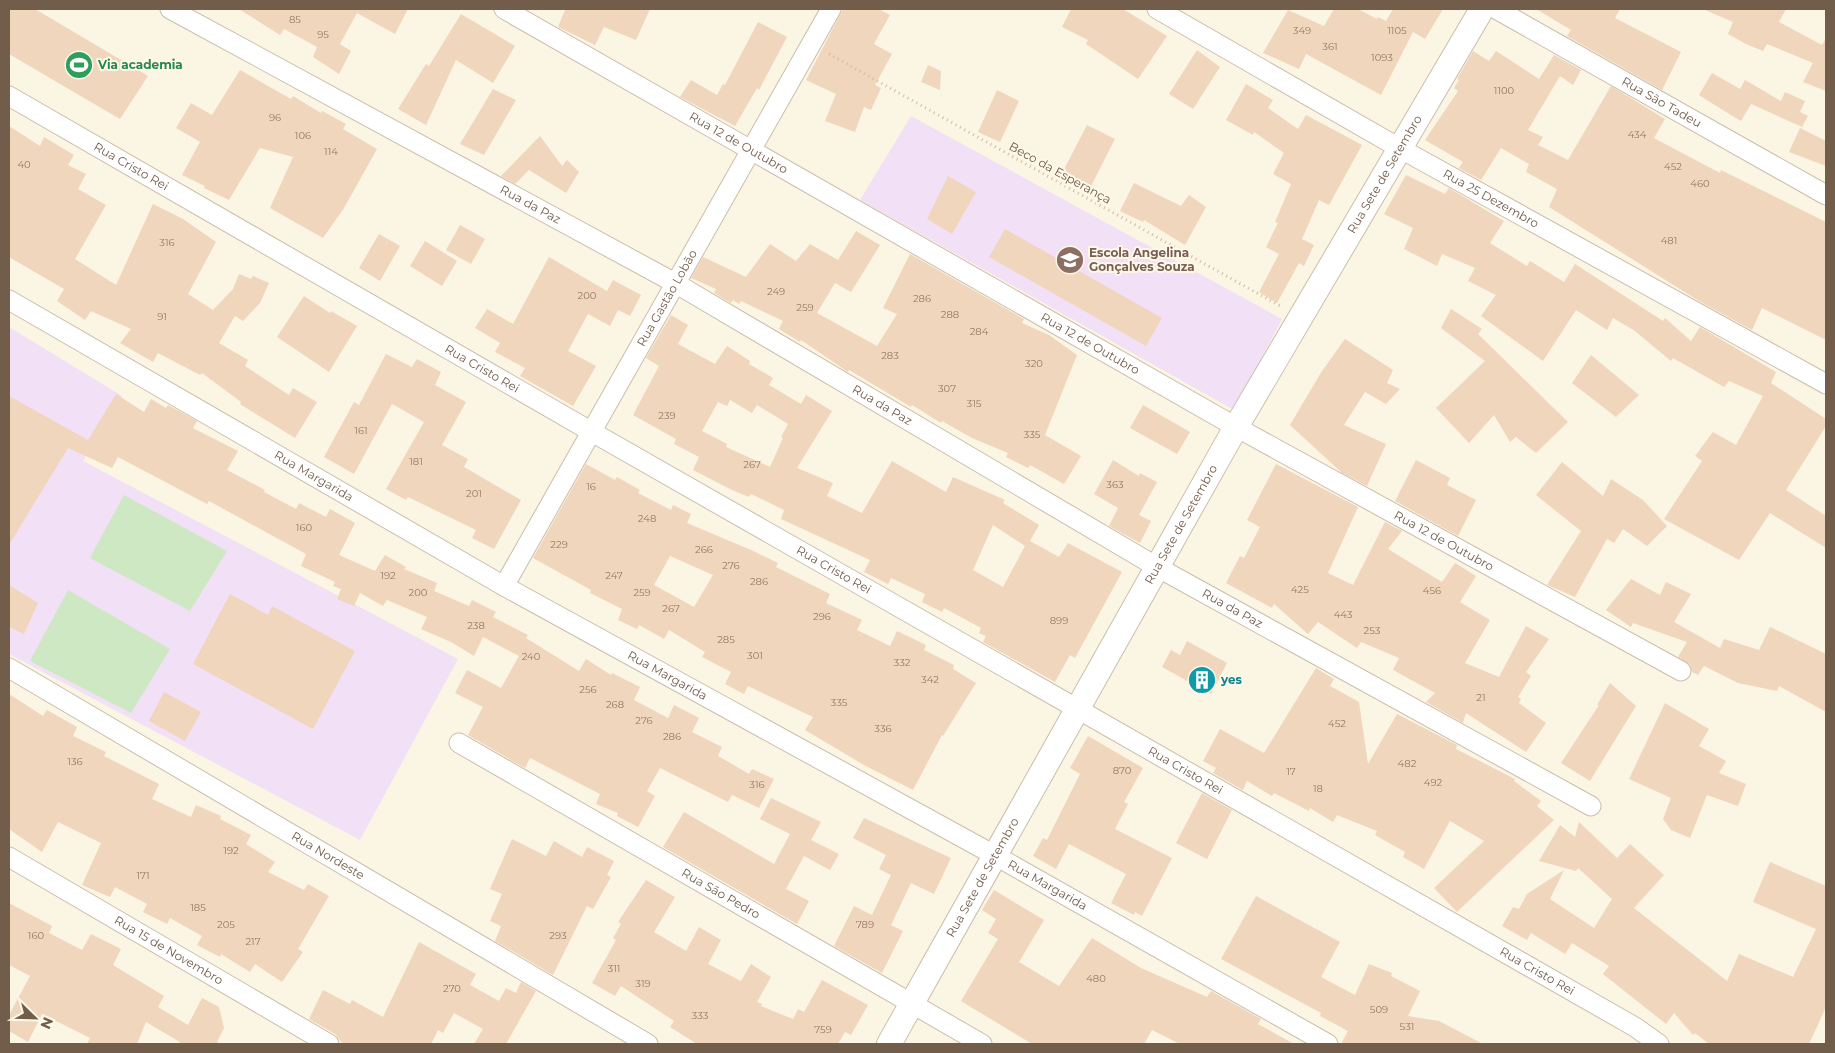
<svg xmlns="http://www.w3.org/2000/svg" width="1835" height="1053" font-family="Montserrat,sans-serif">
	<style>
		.education { fill: #f2e0f7 }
		.green { fill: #cde8c2 }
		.building { fill: #f0d6bc; fill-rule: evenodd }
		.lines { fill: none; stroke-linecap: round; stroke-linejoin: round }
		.minor-casing { stroke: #ccbdaa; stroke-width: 21 }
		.tertiary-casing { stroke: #ccbdaa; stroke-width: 26 }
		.path { stroke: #d4ba9f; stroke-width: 3; stroke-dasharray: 1 4; stroke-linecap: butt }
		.minor { stroke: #fff; stroke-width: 19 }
		.tertiary { stroke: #fff; stroke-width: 24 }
		.labels { text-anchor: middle; stroke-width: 4; stroke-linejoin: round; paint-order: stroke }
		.number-label { font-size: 10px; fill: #927b66 }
		.leisure-label { font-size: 12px; font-weight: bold; fill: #27864d; stroke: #fef8e9; text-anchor: start }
		.street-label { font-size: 12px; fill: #725d4a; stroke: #fef8e9 }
		.education-label { font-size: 12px; font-weight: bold; fill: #785e54; stroke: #fef8e9; text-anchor: start }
		.culture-label { font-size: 12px; font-weight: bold; fill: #0d838f; stroke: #fef8e9; text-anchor: start }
	</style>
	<rect width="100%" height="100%" fill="#fbf5e3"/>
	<path class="education" d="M911,116L1282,319L1234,410L860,200Z
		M9,327L122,396L83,461L458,659L360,840L9,654Z"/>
	<path class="green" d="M124,495L227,551L190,611L90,558Z
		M68,590L170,649L131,713L30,661Z"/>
	<path class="building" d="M9,9H35L148,76L120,119L9,54Z
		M239,9H408L395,34L357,13L340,44L351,51L339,74L313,57L317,47L284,29L280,35Z
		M562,9H650L636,40L604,27L595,45L558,27L565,10Z
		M843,9H879L890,15L874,44L892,54L875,85L881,88L871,110L864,107L855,132L825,121L836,94L806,80Z
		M1071,9H1123L1167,36L1138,79L1086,44L1088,40L1062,27Z
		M1334,9H1358L1377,19L1378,17L1386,21L1393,9H1443L1425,39L1413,32L1381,95L1306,54L1299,69L1263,53L1288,10L1324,26Z
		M1536,9H1620L1615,18L1681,52L1662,90L1567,36L1571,30Z
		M1703,9H1786L1779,22L1822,45L1826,38V91L1803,82L1813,63L1767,44L1763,51L1746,44L1728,34L1733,22Z
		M461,14L515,46L493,83L456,60L426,125L398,109L426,64L429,66Z
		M758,22L787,37L759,90L757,88L735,126L680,97L691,80L717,95L723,84L725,85Z
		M1197,50L1220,67L1193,109L1169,94Z
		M1473,51L1489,61L1496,51L1539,79L1554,55L1581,70L1573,85L1560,76L1528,130L1543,137L1538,145L1568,160L1611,86L1665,119L1654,138L1720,173L1721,170L1826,222V340L1762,308L1752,330L1699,301L1549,207L1557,189L1526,172L1529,164L1501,148L1481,180L1459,168L1463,162L1425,140L1458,91L1454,88L1459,80L1457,79Z
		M928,65L941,71L940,90L921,82Z
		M240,70L291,99L293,96L321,113L322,111L346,124L343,129L377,149L344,208L323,238L270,208L293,157L260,148L229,200L204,188L205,186L182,175L200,142L176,128L191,103L212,115Z
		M1712,73L1740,89L1745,80L1781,101L1785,92L1805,101L1800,112L1808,116L1802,127L1751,104L1741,121L1726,112L1699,95Z
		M1246,84L1273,100L1268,108L1298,129L1306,115L1362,145L1329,205L1319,200L1302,239L1314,245L1304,266L1299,263L1277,303L1259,292L1279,254L1266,247L1278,223L1275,222L1291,184L1273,174L1284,153L1254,132L1253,135L1226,120Z
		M493,89L516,100L484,155L460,144Z
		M997,90L1019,101L1000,142L978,132Z
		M1087,125L1115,139L1088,192L1060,177Z
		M9,126L40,146L44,137L74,155L68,165L86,174L78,189L106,205L75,259L116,285L153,204L183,219L216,242L188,294L213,310L233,289L239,274L251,279L253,276L269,283L260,303L243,321L235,316L219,343L248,360L245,366L289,395L293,388L317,402L295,438L240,404L241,402L202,373L200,375L158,353L153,362L120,343L131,329L91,311L85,320L57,301L64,289L9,257Z
		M1800,128L1826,141V166L1789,152Z
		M540,136L562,166L567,160L579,172L566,193L529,170L515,184L501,176Z
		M1406,175L1445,194L1449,188L1504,221L1490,243L1527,266L1530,261L1564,282L1575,264L1663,321L1665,318L1691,341L1700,327L1776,372L1771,383L1826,419V426L1786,490L1826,516V548L1770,513L1739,560L1664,519L1702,461L1695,456L1713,432L1736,445L1763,396L1729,381L1724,387L1673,358L1671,361L1635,331L1613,318L1607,330L1576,310L1543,361L1481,316L1496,295L1468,281L1475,268L1442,254L1437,266L1404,249L1413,228L1384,214Z
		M948,176L976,192L952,234L927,219Z
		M1134,183L1181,206L1189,195L1206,207L1185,245L1144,220L1143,222L1120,211Z
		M460,225L485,239L471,264L446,250Z
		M1005,229L1162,318L1146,346L989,257Z
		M856,231L880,245L851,292L835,283L817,313L877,346L897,314L883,308L910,254L1024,319L1022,323L1049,335L1077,355L1045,435L1081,456L1064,484L1030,465L1028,468L1006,457L1008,453L972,438L942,421L941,423L912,405L911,407L849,370L848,372L801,340L800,342L779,329L783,321L741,301L739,304L733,300L731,303L714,293L716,289L691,278L703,257L746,277L770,244L796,261L810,244L838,260Z
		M379,234L400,246L380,281L359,268Z
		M425,241L457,261L442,286L410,266Z
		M549,257L607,291L613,280L641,295L630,316L618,310L610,326L588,314L568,351L596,366L573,406L520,376L525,368L495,352L500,343L475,328L487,309L513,324Z
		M304,296L330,313L331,311L357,326L329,372L277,337Z
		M1451,309L1482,329L1478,334L1568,422L1536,453L1516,437L1510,442L1494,415L1469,443L1436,408L1485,361L1441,328Z
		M671,315L688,325L678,344L715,364L727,346L750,361L749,364L773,378L769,385L801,404L806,395L832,411L797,468L833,483L827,496L862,513L892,461L946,492L953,477L1005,500L1003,503L1039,525L1030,541L1059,557L1068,543L1122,572L1075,658L1070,655L1055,682L983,642L986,636L979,633L981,628L944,608L942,612L922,602L925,594L891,578L888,584L864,572L870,560L781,519L784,510L751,494L749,497L732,490L693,470L699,457L674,444L676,439L633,415L659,366L646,358ZM730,400L752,413L757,405L788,424L781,437L783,438L770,467L726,447L727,444L702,431L718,402L727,406ZM993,525L1025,546L1003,587L973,570Z
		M1345,339L1393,370L1387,383L1400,389L1386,404L1365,392L1344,425L1386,444L1367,486L1342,473L1290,425L1322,371Z
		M386,354L412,367L417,359L441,372L435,385L466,402L442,445L468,459L464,467L521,500L494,549L472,538L476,530L408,497L406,500L386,489L424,422L392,404L354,474L324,457L354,402L359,405Z
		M1591,355L1639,395L1616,417L1572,383Z
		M116,394L144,412L151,399L166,408L168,405L197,421L193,428L238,451L227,470L265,490L264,492L296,509L299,503L326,517L330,509L355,523L339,555L375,571L385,555L406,567L404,569L437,583L434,591L469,606L472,600L496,612L493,617L528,635L526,638L579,671L586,659L611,675L612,673L640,687L634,700L668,718L674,705L699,718L692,732L722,747L718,756L749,774L752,769L774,779L759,808L732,795L728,802L660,768L647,791L655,796L638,827L617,816L618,813L596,804L600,794L530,758L525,768L468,735L483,707L455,693L467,670L501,688L519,656L483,637L474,656L451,642L421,629L427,617L387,600L383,606L360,593L354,606L337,599L341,589L333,586L335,582L301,566L306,554L209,501L207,504L118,457L112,468L68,448L9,545V396L88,440Z
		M1143,405L1190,432L1177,454L1130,428Z
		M1113,460L1139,476L1140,473L1157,482L1139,515L1151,521L1140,543L1109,526L1118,508L1094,494Z
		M1416,460L1450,478L1447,485L1476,500L1458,536L1395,501Z
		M1562,462L1603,496L1611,479L1643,500L1667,526L1647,546L1623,529L1614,543L1607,539L1575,597L1547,585L1581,531L1536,495Z
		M586,464L615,480L617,477L640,490L638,493L671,510L673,505L691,514L687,523L751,550L778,563L776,567L830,594L826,603L862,620L857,630L890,646L897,631L926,645L924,650L954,665L953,669L976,683L943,736L942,735L913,790L864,765L805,730L813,717L748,686L744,694L725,684L731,672L702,657L705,652L669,630L664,639L639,625L637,629L618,620L622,609L590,593L591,590L533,558ZM670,556L713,575L694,607L654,585Z
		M1276,464L1358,507L1328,573L1353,585L1385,522L1402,531L1388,549L1442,582L1455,563L1476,576L1460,602L1490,620L1465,663L1499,677L1526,626L1549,639L1526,672L1531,676L1518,697L1521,699L1519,703L1546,723L1526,752L1466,713L1463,723L1426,702L1435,693L1393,670L1399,658L1361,642L1357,648L1318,622L1308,634L1274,604L1272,608L1226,583L1240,556L1244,558L1260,527L1247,520Z
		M1631,579L1660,595L1666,582L1691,594L1674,622L1720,648L1724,639L1759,650L1770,627L1826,654V712L1779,686L1777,691L1738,683L1704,666L1698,675L1692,672L1690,665L1678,657L1687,642L1633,623L1631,627L1606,610Z
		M9,585L38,603L24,634L9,627Z
		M230,594L268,615L272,606L355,651L313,729L193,664Z
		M1187,641L1227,663L1211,694L1162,667L1171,650L1180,655Z
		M1316,668L1334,679L1330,686L1359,702L1368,764L1397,714L1457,745L1456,749L1515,779L1514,781L1541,801L1537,806L1554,820L1457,912L1434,888L1484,841L1450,821L1424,869L1403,857L1405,852L1375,835L1377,831L1337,815L1333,822L1310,808L1309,811L1274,793L1272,796L1247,781L1243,790L1213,773L1216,768L1203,761L1220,729L1264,753Z
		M1610,683L1636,706L1590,781L1561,763L1599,705H1597Z
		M164,692L201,712L185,741L149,721Z
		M9,694L43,716L47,710L77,727L73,736L106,752L104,756L159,784L152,799L191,817L196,805L221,816L220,819L251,835L246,844L275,862L268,872L304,890L308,884L329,896L298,949L303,952L282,982L255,964L250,972L221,954L220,957L197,945L202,936L170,918L167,924L143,912L147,904L115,887L110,897L82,885L101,843L58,822L42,852L9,829Z
		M1665,703L1709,729L1699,746L1726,761L1719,773L1746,784L1738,806L1707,795L1690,838L1671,830L1663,819L1671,798L1629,779Z
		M1088,736L1143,768L1124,802L1128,804L1115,829L1172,858L1142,916L1135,912L1134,915L1111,903L1126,874L1069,844L1056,869L1033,856L1043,838L1047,840L1080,774L1070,768Z
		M1202,793L1232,810L1207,859L1176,843Z
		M771,798L821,822L811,840L839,854L830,870L804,856L786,889L809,901L797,924L663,847L684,812L774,864L790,834L760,819Z
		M864,818L951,858L934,894L911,883L891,925L903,931L882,973L834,946L854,906L872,915L891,875L879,869L886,855L853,838Z
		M1579,822L1617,858L1630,844L1664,875L1634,908L1727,981L1739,954L1793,977L1816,929L1753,902L1770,862L1826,886V1007L1809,1044H1709L1695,1033L1693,1035L1674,1013L1666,1024L1603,974L1609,966L1572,943L1565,954L1531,933L1527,940L1502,926L1513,907L1519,909L1527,894L1564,870L1550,899L1594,928L1612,899L1578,868L1576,871L1539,861L1560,825L1575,837Z
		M512,839L546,856L554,841L582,857L587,847L614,861L607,875L611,877L593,909L587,906L553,975L495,941L501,926L490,921L502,894L490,889Z
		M646,880L675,897L654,932L686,951L699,927L721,940L708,964L741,981L751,964L771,977L757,1002L762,1004L761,1006L793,1019L798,1009L804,1012L822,980L868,1005L851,1035L845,1032L838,1044H697L670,1027L674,1021L621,986L615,996L592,983L616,940L613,938L621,924L618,922Z
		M994,890L1044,920L1019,962L1059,986L1092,938L1141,968L1207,997L1211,991L1261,1019L1258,1024L1294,1044H1180L1152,1030L1144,1044H1032L961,1001L998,939L988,933L996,919L982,910Z
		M1256,896L1340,942L1321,977L1355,995L1369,964L1392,973L1391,976L1420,991L1408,1016L1439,1021L1483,1044H1341L1348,1031L1320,1016L1321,1013L1221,959Z
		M9,903L52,926L49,933L82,950L91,934L121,949L113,965L164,996L158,1007L188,1025L202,998L219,1007L224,1028L217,1042L221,1044H179L180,1042L146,1022L137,1044H87L90,1038L42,1014L28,1042L9,1031V1015L30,976L9,965Z
		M419,942L476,974L470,985L499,1001L506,988L516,993L521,982L536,991L506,1044H474L483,1029L454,1013L443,1033L438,1030L431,1044H343L335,1034L309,1019L323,990L350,1004L352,1000L383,1017Z"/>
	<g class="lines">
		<defs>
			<g id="minor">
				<path id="s1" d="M170,9L675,283L1157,567L1591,806"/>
				<path id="s2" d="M504,9L1236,427L1681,671"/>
				<path id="s3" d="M1157,9L1401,149L1826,384"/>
				<path id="s4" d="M1496,9L1826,195"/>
				<path id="s5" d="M9,96L592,432L1635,1027L1659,1044"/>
				<path id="s6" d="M9,300L504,586L996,856L1328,1044"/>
				<path id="s7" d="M504,586L831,9"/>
				<path id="s8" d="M9,668L648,1044"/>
				<path id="s9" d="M459,743L982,1044"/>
				<path id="s10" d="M9,857L329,1044"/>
			</g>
			<g id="tertiary">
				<path id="s11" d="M889,1044L1236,427L1482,9"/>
			</g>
		</defs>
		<use href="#minor" class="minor-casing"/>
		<use href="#tertiary" class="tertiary-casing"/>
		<path class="path" d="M829,54L1282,307"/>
		<use href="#minor" class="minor"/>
		<use href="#tertiary" class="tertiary"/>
	</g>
	<defs>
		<symbol id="stadium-disc" viewBox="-11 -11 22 22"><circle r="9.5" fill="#2e9e5b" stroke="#fef8e9"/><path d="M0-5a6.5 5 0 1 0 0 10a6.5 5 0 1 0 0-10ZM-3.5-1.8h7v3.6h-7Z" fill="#fff"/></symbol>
		<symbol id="school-disc" viewBox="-11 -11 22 22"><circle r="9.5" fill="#8d6e63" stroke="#fef8e9"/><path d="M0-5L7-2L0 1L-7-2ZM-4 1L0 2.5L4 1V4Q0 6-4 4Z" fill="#fff"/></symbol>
		<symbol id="building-disc" viewBox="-11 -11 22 22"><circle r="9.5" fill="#0f9aa8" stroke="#fef8e9"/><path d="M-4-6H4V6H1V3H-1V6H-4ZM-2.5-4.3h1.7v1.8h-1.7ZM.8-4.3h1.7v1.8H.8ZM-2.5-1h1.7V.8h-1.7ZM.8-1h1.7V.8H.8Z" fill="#fff"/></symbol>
	</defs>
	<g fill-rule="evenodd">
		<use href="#stadium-disc" x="63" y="49" width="32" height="32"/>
		<use href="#school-disc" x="1054" y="244" width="32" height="32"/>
		<use href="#building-disc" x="1186" y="664" width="32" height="32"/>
	</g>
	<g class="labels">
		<g class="number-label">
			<text x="295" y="23">85</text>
			<text x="1302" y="34">349</text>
			<text x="1397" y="34">1105</text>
			<text x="323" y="38">95</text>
			<text x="1330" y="50">361</text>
			<text x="1382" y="61">1093</text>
			<text x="1504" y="94">1100</text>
			<text x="275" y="121">96</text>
			<text x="1637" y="138">434</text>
			<text x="303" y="139">106</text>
			<text x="331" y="155">114</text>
			<text x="24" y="168">40</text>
			<text x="1673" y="170">452</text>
			<text x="1700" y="187">460</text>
			<text x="1669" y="244">481</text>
			<text x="167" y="246">316</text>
			<text x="776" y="295">249</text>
			<text x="587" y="299">200</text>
			<text x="922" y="302">286</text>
			<text x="805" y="311">259</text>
			<text x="950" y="318">288</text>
			<text x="162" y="320">91</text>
			<text x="979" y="335">284</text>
			<text x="890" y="359">283</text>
			<text x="1034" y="367">320</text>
			<text x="947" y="392">307</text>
			<text x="974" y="407">315</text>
			<text x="667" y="419">239</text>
			<text x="361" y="434">161</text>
			<text x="1032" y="438">335</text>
			<text x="416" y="465">181</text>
			<text x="752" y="468">267</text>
			<text x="1115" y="488">363</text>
			<text x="591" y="490">16</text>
			<text x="474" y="497">201</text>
			<text x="647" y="522">248</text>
			<text x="304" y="531">160</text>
			<text x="559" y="548">229</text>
			<text x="704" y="553">266</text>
			<text x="731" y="569">276</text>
			<text x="388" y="579">192</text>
			<text x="614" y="579">247</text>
			<text x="759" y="585">286</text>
			<text x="1300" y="593">425</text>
			<text x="1432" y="594">456</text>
			<text x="418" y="596">200</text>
			<text x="642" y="596">259</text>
			<text x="671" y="612">267</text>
			<text x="1343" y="618">443</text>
			<text x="822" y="620">296</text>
			<text x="1059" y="624">899</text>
			<text x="476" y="629">238</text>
			<text x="1372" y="634">253</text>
			<text x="726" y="643">285</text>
			<text x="755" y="659">301</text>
			<text x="531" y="660">240</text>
			<text x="902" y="666">332</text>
			<text x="930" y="683">342</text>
			<text x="588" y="693">256</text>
			<text x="1481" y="701">21</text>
			<text x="839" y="706">335</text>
			<text x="615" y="708">268</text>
			<text x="644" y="724">276</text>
			<text x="1337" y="727">452</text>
			<text x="883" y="732">336</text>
			<text x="672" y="740">286</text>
			<text x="75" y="765">136</text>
			<text x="1407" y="767">482</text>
			<text x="1122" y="774">870</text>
			<text x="1291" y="775">17</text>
			<text x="1433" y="786">492</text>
			<text x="757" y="788">316</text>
			<text x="1318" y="792">18</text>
			<text x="231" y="854">192</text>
			<text x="143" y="879">171</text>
			<text x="198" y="911">185</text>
			<text x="226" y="928">205</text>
			<text x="865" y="928">789</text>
			<text x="36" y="939">160</text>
			<text x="558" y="939">293</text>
			<text x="253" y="945">217</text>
			<text x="614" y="972">311</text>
			<text x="1096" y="982">480</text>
			<text x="643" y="987">319</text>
			<text x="452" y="992">270</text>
			<text x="1379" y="1013">509</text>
			<text x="700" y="1019">333</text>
			<text x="1407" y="1030">531</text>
			<text x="823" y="1033">759</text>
		</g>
		<g class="leisure-label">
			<text x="98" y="69">Via academia</text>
		</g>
		<g class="street-label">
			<text dy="4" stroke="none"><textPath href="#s4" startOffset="190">Rua São Tadeu</textPath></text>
			<text dy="4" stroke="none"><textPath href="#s2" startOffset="270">Rua 12 de Outubro</textPath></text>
			<text dy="4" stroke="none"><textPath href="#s5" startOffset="141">Rua Cristo Rei</textPath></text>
			<text transform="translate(1060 173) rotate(29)" y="4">Beco da Esperança</text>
			<text dy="4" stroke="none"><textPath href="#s11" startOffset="1001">Rua Sete de Setembro</textPath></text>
			<text dy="4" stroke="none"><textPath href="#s3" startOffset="384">Rua 25 Dezembro</textPath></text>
			<text dy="4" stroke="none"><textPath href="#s1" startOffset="410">Rua da Paz</textPath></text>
			<text dy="4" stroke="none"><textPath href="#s7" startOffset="331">Rua Gastão Lobão</textPath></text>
			<text dy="4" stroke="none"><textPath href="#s2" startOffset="675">Rua 12 de Outubro</textPath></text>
			<text dy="4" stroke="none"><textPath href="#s5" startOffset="546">Rua Cristo Rei</textPath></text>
			<text dy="4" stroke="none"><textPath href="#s1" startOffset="815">Rua da Paz</textPath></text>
			<text dy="4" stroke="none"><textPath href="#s6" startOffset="352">Rua Margarida</textPath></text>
			<text dy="4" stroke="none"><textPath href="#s11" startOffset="596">Rua Sete de Setembro</textPath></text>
			<text dy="4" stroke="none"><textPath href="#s2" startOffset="1080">Rua 12 de Outubro</textPath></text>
			<text dy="4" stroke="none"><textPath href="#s5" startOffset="951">Rua Cristo Rei</textPath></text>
			<text dy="4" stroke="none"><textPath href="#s1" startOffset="1220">Rua da Paz</textPath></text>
			<text dy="4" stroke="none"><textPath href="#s6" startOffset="758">Rua Margarida</textPath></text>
			<text dy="4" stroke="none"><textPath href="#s5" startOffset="1356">Rua Cristo Rei</textPath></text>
			<text dy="4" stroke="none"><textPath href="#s8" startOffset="370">Rua Nordeste</textPath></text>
			<text dy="4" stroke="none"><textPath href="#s11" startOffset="191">Rua Sete de Setembro</textPath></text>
			<text dy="4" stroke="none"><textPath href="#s6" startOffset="1192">Rua Margarida</textPath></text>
			<text dy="4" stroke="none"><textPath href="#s9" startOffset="302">Rua São Pedro</textPath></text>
			<text dy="4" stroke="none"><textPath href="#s10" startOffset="185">Rua 15 de Novembro</textPath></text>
			<text dy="4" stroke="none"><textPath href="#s5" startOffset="1761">Rua Cristo Rei</textPath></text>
		</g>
		<g class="education-label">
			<text x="1089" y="257">Escola Angelina<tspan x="1089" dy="14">Gonçalves Souza</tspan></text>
		</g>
		<g class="culture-label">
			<text x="1221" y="684">yes</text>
		</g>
	</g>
	<rect width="1835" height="1053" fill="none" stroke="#725d4a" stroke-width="20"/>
	<g transform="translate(35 1018) rotate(113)" stroke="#fef8e9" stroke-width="4" paint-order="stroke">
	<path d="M0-4L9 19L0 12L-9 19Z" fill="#725d4a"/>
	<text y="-8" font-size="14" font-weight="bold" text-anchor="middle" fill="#725d4a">N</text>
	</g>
</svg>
